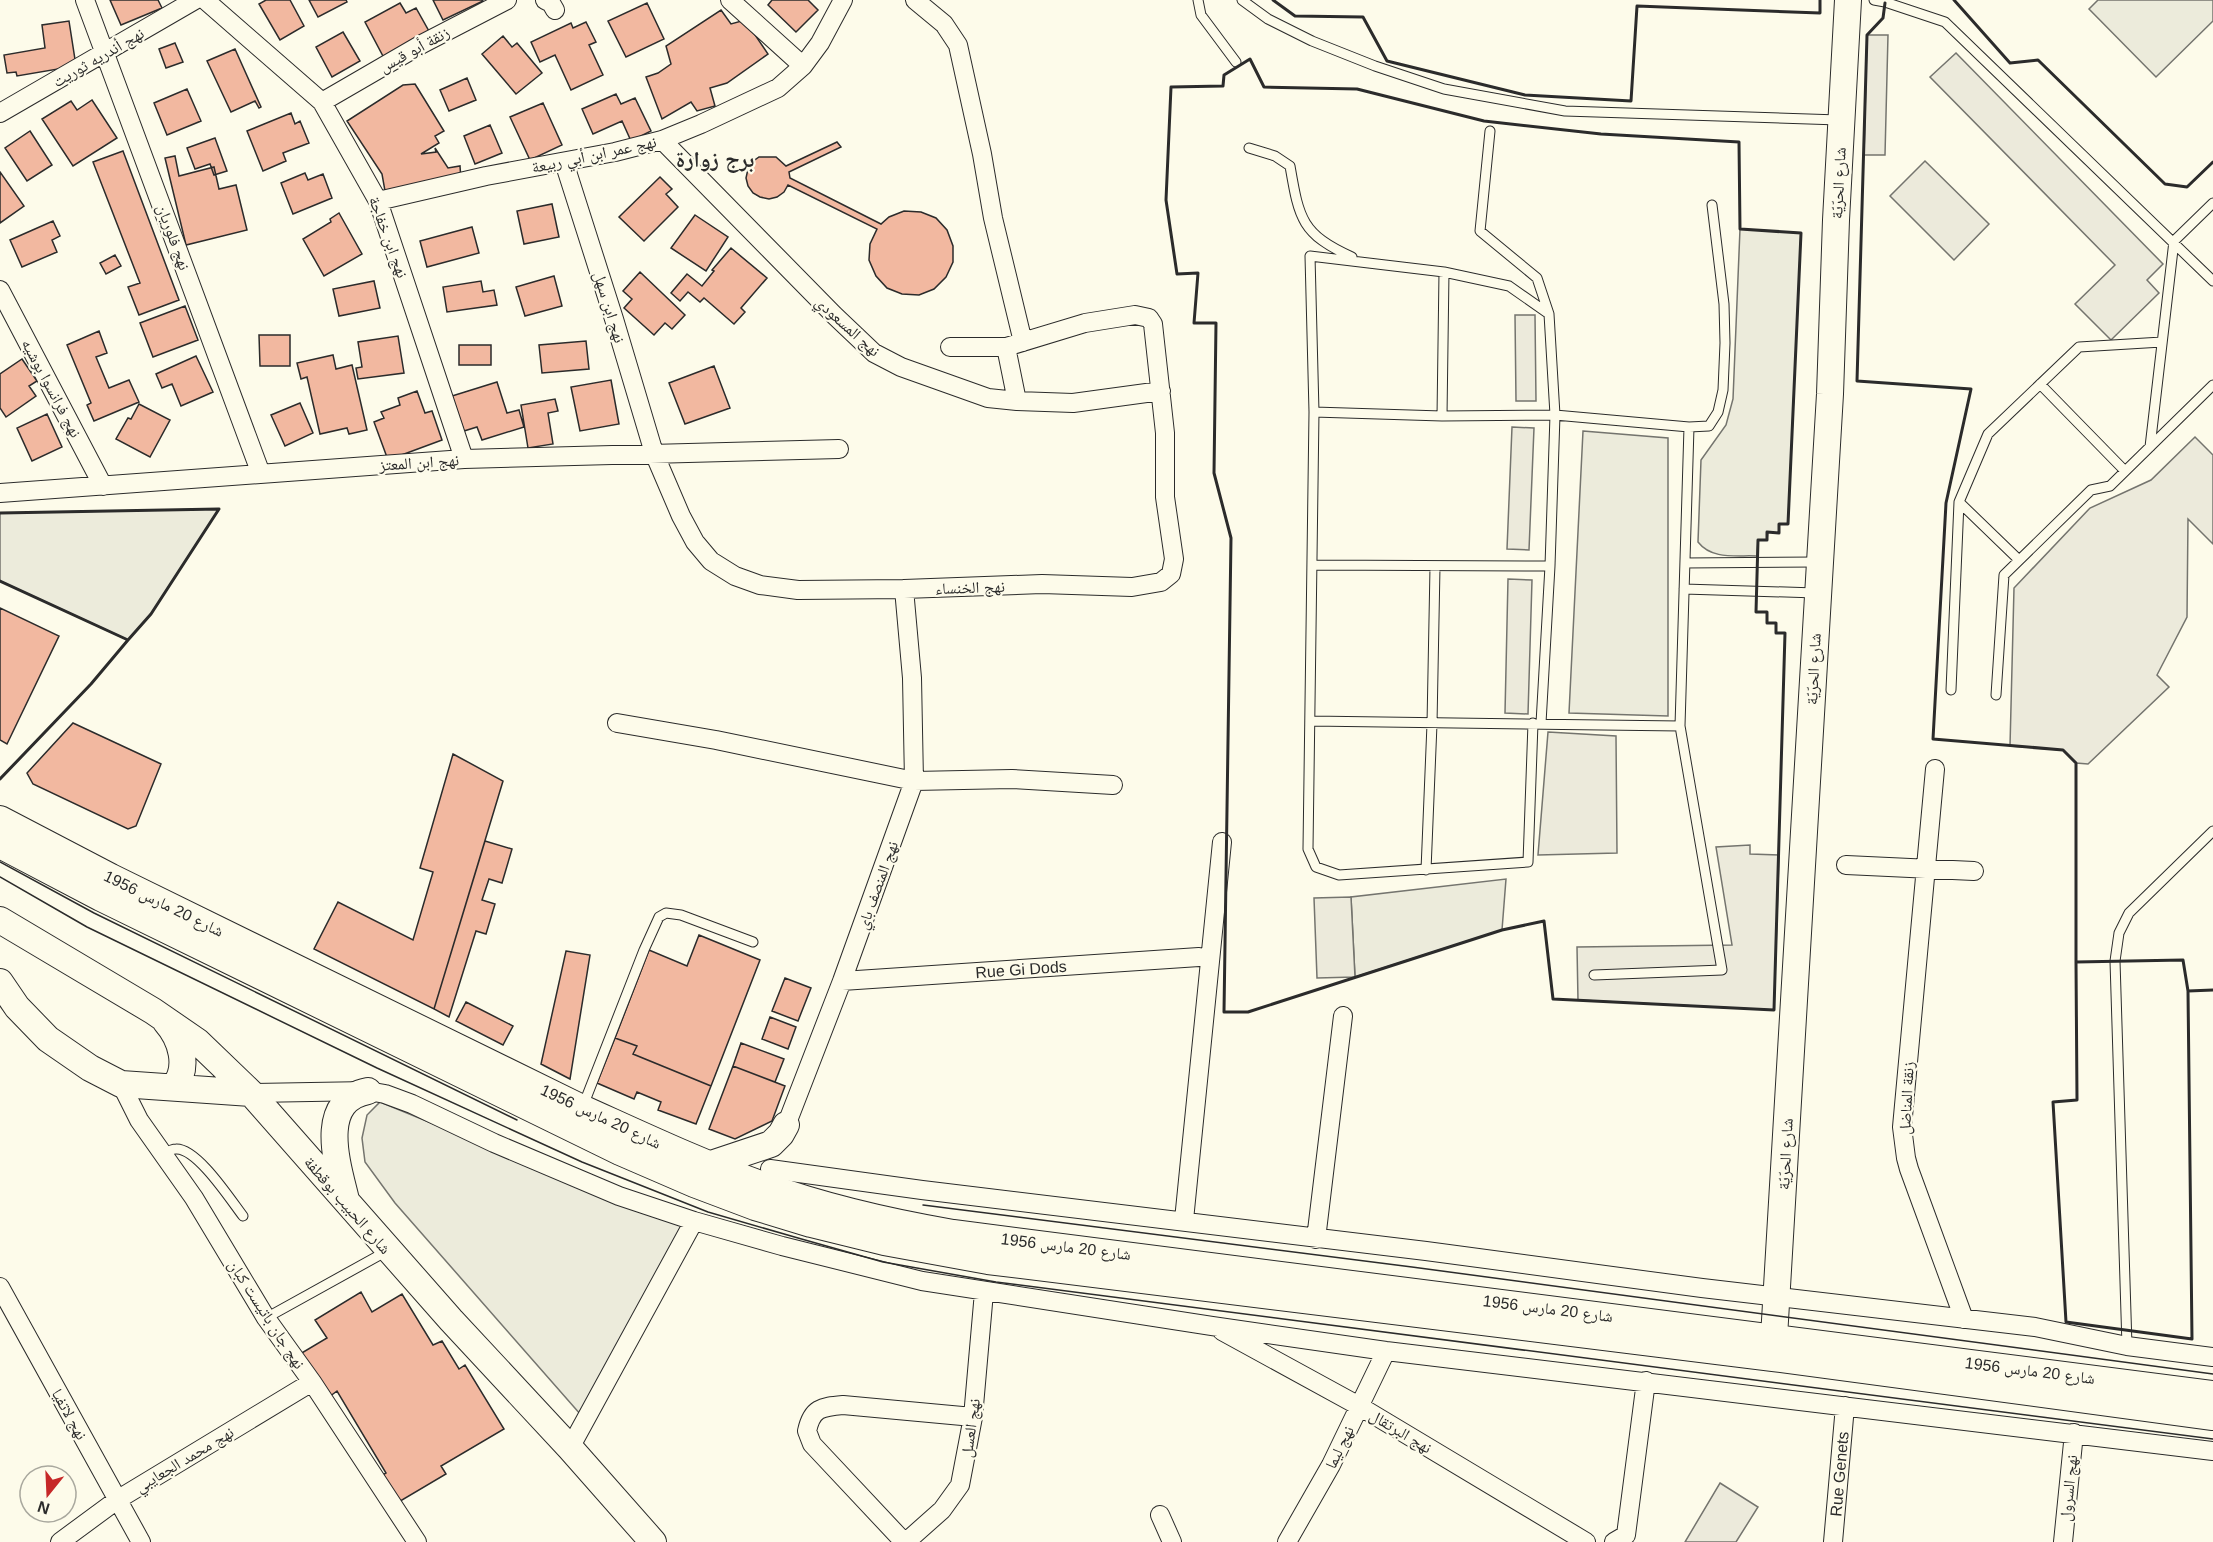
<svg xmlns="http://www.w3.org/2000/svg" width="2213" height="1542" font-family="Arial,'Noto Naskh Arabic',sans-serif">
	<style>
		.green { fill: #ecebdb; stroke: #74746e; stroke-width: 1.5 }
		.parking { fill: #eceadb; stroke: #74746e; stroke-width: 1.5 }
		.building { fill: #f2b8a0; stroke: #2b2b2b; stroke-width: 1.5 }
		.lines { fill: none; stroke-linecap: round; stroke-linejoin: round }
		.lane-casing { stroke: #2b2b2b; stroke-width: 11 }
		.street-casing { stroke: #2b2b2b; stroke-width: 20 }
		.secondary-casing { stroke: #2b2b2b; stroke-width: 28 }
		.lane { stroke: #fdfbea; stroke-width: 9 }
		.street { stroke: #fdfbea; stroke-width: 18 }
		.secondary { stroke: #fdfbea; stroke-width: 26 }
		.tram { stroke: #2b2b2b; stroke-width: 1.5 }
		.wall { stroke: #2b2b2b; stroke-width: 3 }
		.labels { text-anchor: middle; stroke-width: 4.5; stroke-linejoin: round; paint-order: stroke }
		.street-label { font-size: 16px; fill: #2b2b2b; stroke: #fdfbea }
		.district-label { font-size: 22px; font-weight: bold; fill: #2b2b2b; stroke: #fdfbea }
	</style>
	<rect width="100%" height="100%" fill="#fdfbea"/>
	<path class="green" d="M2098,0H2213V21L2156,77L2089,9Z
		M1740,229L1801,233L1788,524H1779V533L1768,532L1767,540H1758L1757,556C1736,555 1712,560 1698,542L1701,460L1726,425L1733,399Z
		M1583,431L1668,438V716L1569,713Z
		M219,509L151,614L128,640L0,581V513Z
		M1506,879L1502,930L1355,977L1351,897Z
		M380,1102L680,1225L687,1236L581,1415L395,1203L365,1162L362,1138L367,1115Z"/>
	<path class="parking" d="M1867,35H1888L1885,155H1864Z
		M1956,53L2163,264L2147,280L2159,293L2111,340L2075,304L2115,265L1930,77Z
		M1925,161L1989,224L1954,260L1890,196Z
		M1515,315H1535L1536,401H1516Z
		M1512,427L1534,428L1529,550L1507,549Z
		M2195,437L2213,455V544L2188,519L2187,617L2157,675L2169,687L2088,764L2076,763L2063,750L2010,746L2014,588L2090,508L2151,480Z
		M1508,579L1532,580L1528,714L1505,713Z
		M1548,732L1616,736L1617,853L1538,855Z
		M1750,845V854L1779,855L1774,1010L1578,1000L1577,947L1732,945L1716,847Z
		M1351,897L1355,977L1317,978L1314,898Z
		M1720,1483L1758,1507L1736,1542H1685Z"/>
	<path class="building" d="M110,0H158L162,8L121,25Z
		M266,0H290L304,26L280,40L259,4Z
		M309,0H346L347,2L318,17Z
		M433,0H482L483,1L443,20Z
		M772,0H808L818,10L796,32L768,5Z
		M400,3L406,13L416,8L430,33L384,58L365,22Z
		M647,3L664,39L626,57L608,21Z
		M721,10L731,24L745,20L768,54L727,83L710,88L715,106L697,111L691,102L662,119L646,77L658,73L671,64L666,46Z
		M69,21L76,66L17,76L16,72L7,73L4,55L45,48L42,25Z
		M586,22L596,42L589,45L603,75L571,90L555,55L540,62L531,42L571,23L573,28Z
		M343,32L360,61L332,77L316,47Z
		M503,36L512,47L517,43L542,73L516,94L482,54Z
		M175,43L183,62L166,68L159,49Z
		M235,49L261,107L259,108L255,101L231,112L207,61Z
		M467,78L476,100L449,111L440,90Z
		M415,84L444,131L435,136L439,143L421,154L436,152L435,148L448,168L460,166L461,180L385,191L382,174L347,121L403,85Z
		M187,89L201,121L167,135L154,103Z
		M616,94L621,104L635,98L651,131L631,141L622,121L593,134L582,109Z
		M92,100L117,138L73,166L42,119L71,101L77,110Z
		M543,103L562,145L530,160L510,117Z
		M291,113L295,124L300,121L309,143L283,153L286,161L263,171L247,131Z
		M490,125L502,153L475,164L464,136Z
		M30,131L52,165L27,181L5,148Z
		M215,138L227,171L214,175L210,164L195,169L187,148Z
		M837,142L841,147L789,172L790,178L881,224L889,217L904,211L921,212L936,218L947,230L953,246V262L946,277L934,289L919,295L902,294L887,288L876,276L869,260L870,244L877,229L788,185L784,192L777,197L769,199L760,197L753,193L748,186L746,178L748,169L752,162L759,157H776L786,166Z
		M123,151L179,300L139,315L128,287L140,283L93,162Z
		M175,156L179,176L214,167L219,189L236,185L247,230L186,245L165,158Z
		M0,172L24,206L0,223Z
		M305,173L308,180L323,174L332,198L293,214L281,183Z
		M660,177L672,189L666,194L678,207L644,241L619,217Z
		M552,204L559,237L524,244L517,211Z
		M339,213L362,254L324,276L303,239L331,222L330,219Z
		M695,215L728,237L706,271L671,248Z
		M53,221L60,236L52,240L57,252L22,267L10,240Z
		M472,227L479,253L427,267L420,241Z
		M731,248L767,278L741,308L745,312L734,324L704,298L700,302L688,292L680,301L671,293L687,274L702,286L714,271L712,270Z
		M115,255L121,266L106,274L100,263Z
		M640,272L685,315L672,329L665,323L654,335L624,308L632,299L623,291Z
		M554,276L562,306L525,316L516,287Z
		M374,281L380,308L339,316L333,289Z
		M481,281L483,292L494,290L497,305L447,312L443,287Z
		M185,306L198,340L153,357L140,323Z
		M99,331L107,353L96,357L109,388L129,380L139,402L94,421L87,405L91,403L67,345Z
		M259,335H290V366H260Z
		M398,336L404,373L358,379L356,368L362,367L358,342Z
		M586,341L589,369L542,373L539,345Z
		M459,345H491V365H459Z
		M333,355L336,369L352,365L367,430L349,434L347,428L320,434L307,377L301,379L297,363Z
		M196,356L213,392L181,406L172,384L162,388L156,374Z
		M22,359L37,381L29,386L36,396L6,417L0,408V374Z
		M714,366L730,408L685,424L669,383Z
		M611,380L619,424L580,431L571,387Z
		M497,382L507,413L519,410L524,427L482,440L477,427L464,431L452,396Z
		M417,391L425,413L432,411L442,440L388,460L374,422L384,418L381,412L400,405L398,398Z
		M555,399L558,411L548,413L553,444L528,448L521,405Z
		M300,403L313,433L285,446L271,415Z
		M139,404L170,420L150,457L116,439L128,418L131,419Z
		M47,414L62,447L32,461L17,428Z
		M0,608L59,636L7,744L0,740Z
		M73,723L161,764L136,826L128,829L33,784L27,773Z
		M453,754L503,781L434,1009L314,949L338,902L413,940L433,872L420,868Z
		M485,841L512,849L502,883L489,879L482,900L495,904L486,934L476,931L449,1017L434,1009Z
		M699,935L760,960L711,1086L633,1054L637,1046L615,1038L649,950L687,966Z
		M566,951L590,955L570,1079L541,1064Z
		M785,978L811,988L798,1021L772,1011Z
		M466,1002L513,1026L503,1045L456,1021Z
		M770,1017L796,1027L788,1049L762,1039Z
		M615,1038L637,1046L633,1054L711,1086L696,1124L658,1110L661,1102L637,1092L634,1099L597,1083Z
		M741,1043L784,1059L775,1082L733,1066Z
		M733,1066L785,1086L772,1121L735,1139L709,1129Z
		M361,1292L372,1312L402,1294L433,1345L442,1341L459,1369L465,1365L504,1429L441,1466L446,1474L397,1503L381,1476L386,1473L337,1391L329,1397L300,1354L327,1338L315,1320Z"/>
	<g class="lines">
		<defs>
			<path id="lane" d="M1198,0L1201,15L1236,62
				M1242,0L1268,19L1312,41L1375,66L1444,89L1565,111L1839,120
				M1874,0L1885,2L1945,22L2213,281
				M1490,131L1480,231L1537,278L1549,314L1555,415L1550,566L1541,723
				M1249,148L1275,156L1290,166C1299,218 1301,234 1352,257
				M2040,384L2125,471
				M1314,412L1442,416L1555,415L1689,427
				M1442,416L1444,272
				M2150,447L2174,241L2213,203
				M1959,502L2019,560
				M1685,563L1817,562
				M1312,565L1550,566
				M1684,589L1816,593
				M1951,690L1959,502L1988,434L2079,347L2162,342
				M1996,695L2004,575L2091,490L2110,486L2213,385
				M1311,721L1680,726
				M1533,723L1528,862L1339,875L1316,867L1308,849L1314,412L1310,256L1444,272L1509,286L1549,314
				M1426,870L1432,724L1435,567
				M1594,975L1722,970L1680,726L1689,427L1709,426L1718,412L1723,390L1725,343L1724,304L1712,205
				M583,1106L644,950L659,917L666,913L681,915L753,942
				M162,1154C166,1152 172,1149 176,1149C197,1148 230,1199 243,1216
				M266,1318L387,1251
				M2127,1346L2115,961L2119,933L2129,913L2213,831"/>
			<path id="street" d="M85,0L261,474
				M205,0L322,102L378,201L464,459
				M545,0L551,3L555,10
				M730,0L803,66
				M915,0L944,24L958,45L982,154L993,218L1023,342
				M322,102L422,44L507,0
				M0,113L195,0
				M662,140L834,315L874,353L901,367L988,398L1017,401L1073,403L1161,391
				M564,162L614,319L654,453L681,516L695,542L711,561L735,576L760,585L798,590L904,589L1042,584L1132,587L1161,582L1171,574L1174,559L1165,497V433L1153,324L1149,318L1135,315L1085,323L1006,347H950
				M378,201L486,176L615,152L662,140L701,124L778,88L803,66L820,43L843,0
				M0,290L103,486
				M1006,347L1017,401
				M0,493L464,459L839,449
				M617,723L716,740L914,781L1012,779L1113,785
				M1935,769L1902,1127L1906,1158L1909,1169L1964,1319
				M1846,865L1974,871
				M842,981L1199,957
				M121,1084L139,1120L194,1198L266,1318L312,1382L417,1542
				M251,1093L368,1091L385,1094L412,1104L494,1143L619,1196L694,1221L782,1246L922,1281L1212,1326L1386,1351L2213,1451
				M782,1136L842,981L914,781L912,678L904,589
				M770,1169L922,1190L1426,1251L1702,1288L2035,1327L2127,1346L2213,1357
				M1184,1220L1222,842
				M1316,1239L1343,1016
				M0,1287L141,1542
				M1222,1331L1359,1406L1586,1542
				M570,1448L694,1221
				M1160,1515L1172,1542
				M60,1542L117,1500L312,1382
				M904,1542L812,1444L807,1431C812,1408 821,1407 843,1405L973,1417
				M906,1542L942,1510L960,1485L973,1417L984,1292
				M1287,1542L1331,1465L1386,1351
				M1614,1542L1626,1535L1646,1381
				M1833,1542L1845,1406
				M2063,1542L2074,1433"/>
			<path id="secondary" d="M0,819L111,877L582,1108C642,1135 701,1163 763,1185C824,1207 889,1222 953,1233L2213,1394
				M0,845L101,898L620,1152L694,1184L755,1207L811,1224L884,1242L988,1261L1773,1358L2213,1417
				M0,920L153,1011L198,1042L251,1093L451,1320L570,1448L653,1542
				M0,982L17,1007L48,1039L90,1068L121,1084L251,1093
				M166,1022C181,1039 190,1067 174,1087
				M711,1164L771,1144L781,1134L786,1125
				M346,1200C338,1166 316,1101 368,1091
				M1773,1354L1830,394L1836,220L1848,0"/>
		</defs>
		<use href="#lane" class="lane-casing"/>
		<use href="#street" class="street-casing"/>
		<use href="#secondary" class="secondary-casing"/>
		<use href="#lane" class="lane"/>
		<use href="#street" class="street"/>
		<use href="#secondary" class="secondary"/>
		<path class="tram" d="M0,862L94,913L517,1120
			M0,877L87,927L377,1068L582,1162L708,1212L798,1238L883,1262L996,1282L2213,1439
			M923,1205L1412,1267L2213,1374"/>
		<path class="wall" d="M1273,0L1295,16L1363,17L1387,61L1525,95L1631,101L1637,6L1820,13V0
			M1954,0L2010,63L2038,60L2165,184L2187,187L2213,162
			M1885,3L1883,18L1867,35L1857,381L1971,389L1946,503L1933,739L2063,750L2076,763V962L2183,960L2188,991L2213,990
			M1250,59L1264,87L1357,89L1484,121L1601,134L1739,142L1740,229L1801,233L1788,524H1779V533L1767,532V540H1758L1756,612H1767V623H1776V633H1785L1774,1010L1553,999L1544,921L1502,930L1248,1012H1224L1231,538L1214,473L1216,323H1194L1198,273L1177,274L1166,200L1171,87L1223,86L1224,75Z
			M0,513L219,509L151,614L128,640L0,581
			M0,779L91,684L128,640
			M2076,962L2077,1100L2053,1102L2066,1322L2192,1339L2188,991"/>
	</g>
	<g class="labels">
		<g class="street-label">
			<text transform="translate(414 49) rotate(-29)" y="6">زنقة أبو قيس</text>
			<text transform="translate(98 57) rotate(-30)" y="6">نهج أندريه ثوريت</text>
			<text transform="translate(594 154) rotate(-12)" y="6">نهج عمر ابن أبي ربيعة</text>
			<text transform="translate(1838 183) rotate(-87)" y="6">شارع الحرّيّة</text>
			<text transform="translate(174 237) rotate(70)" y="6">نهج فلوريان</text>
			<text transform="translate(389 237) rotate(70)" y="6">نهج ابن خفاجة</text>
			<text transform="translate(610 307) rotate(73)" y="6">نهج ابن سهل</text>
			<text transform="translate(848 326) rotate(42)" y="6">نهج المسعودي</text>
			<text transform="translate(52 388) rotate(62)" y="6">نهج فرانسوا بوشيه</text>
			<text transform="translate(419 462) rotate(-4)" y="6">نهج ابن المعتز</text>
			<text transform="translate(970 587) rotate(-2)" y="6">نهج الخنساء</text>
			<text transform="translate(1813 669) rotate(-87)" y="6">شارع الحرّيّة</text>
			<text transform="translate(877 885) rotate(-70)" y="6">نهج المنصف باي</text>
			<text transform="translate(164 903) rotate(26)" y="6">شارع 20 مارس 1956</text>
			<text transform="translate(1021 969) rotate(-4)" y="6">Rue Gi Dods</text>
			<text transform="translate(1906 1098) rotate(-87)" y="6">زنقة المناضل</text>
			<text transform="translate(601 1116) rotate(25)" y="6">شارع 20 مارس 1956</text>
			<text transform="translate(1785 1154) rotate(-87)" y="6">شارع الحرّيّة</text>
			<text transform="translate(348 1205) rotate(49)" y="6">شارع الحبيب بوقطفة</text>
			<text transform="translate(1066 1246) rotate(7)" y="6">شارع 20 مارس 1956</text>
			<text transform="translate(1548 1308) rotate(7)" y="6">شارع 20 مارس 1956</text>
			<text transform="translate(267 1314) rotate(57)" y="6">نهج جان باتيست كبان</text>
			<text transform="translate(2030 1370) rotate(7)" y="6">شارع 20 مارس 1956</text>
			<text transform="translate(70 1414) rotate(61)" y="6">نهج لاتفيا</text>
			<text transform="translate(970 1428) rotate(-82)" y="6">نهج العسل</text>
			<text transform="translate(1401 1431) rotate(31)" y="6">نهج البرتقال</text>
			<text transform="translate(1339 1447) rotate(-64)" y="6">نهج ليما</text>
			<text transform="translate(184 1459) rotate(-31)" y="6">نهج محمد الجعايبي</text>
			<text transform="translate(1839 1474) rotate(-85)" y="6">Rue Genets</text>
			<text transform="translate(2068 1488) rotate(-84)" y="6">نهج السرول</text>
		</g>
		<g class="district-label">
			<text x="715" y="167">برج زوارة</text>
		</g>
	</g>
	<g transform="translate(48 1494) rotate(198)"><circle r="28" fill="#fdfbea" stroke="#a9a89e" stroke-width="1.5"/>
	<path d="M0-4.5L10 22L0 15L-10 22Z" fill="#c62828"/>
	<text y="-9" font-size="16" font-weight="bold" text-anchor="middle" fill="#2b2b2b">N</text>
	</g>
</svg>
